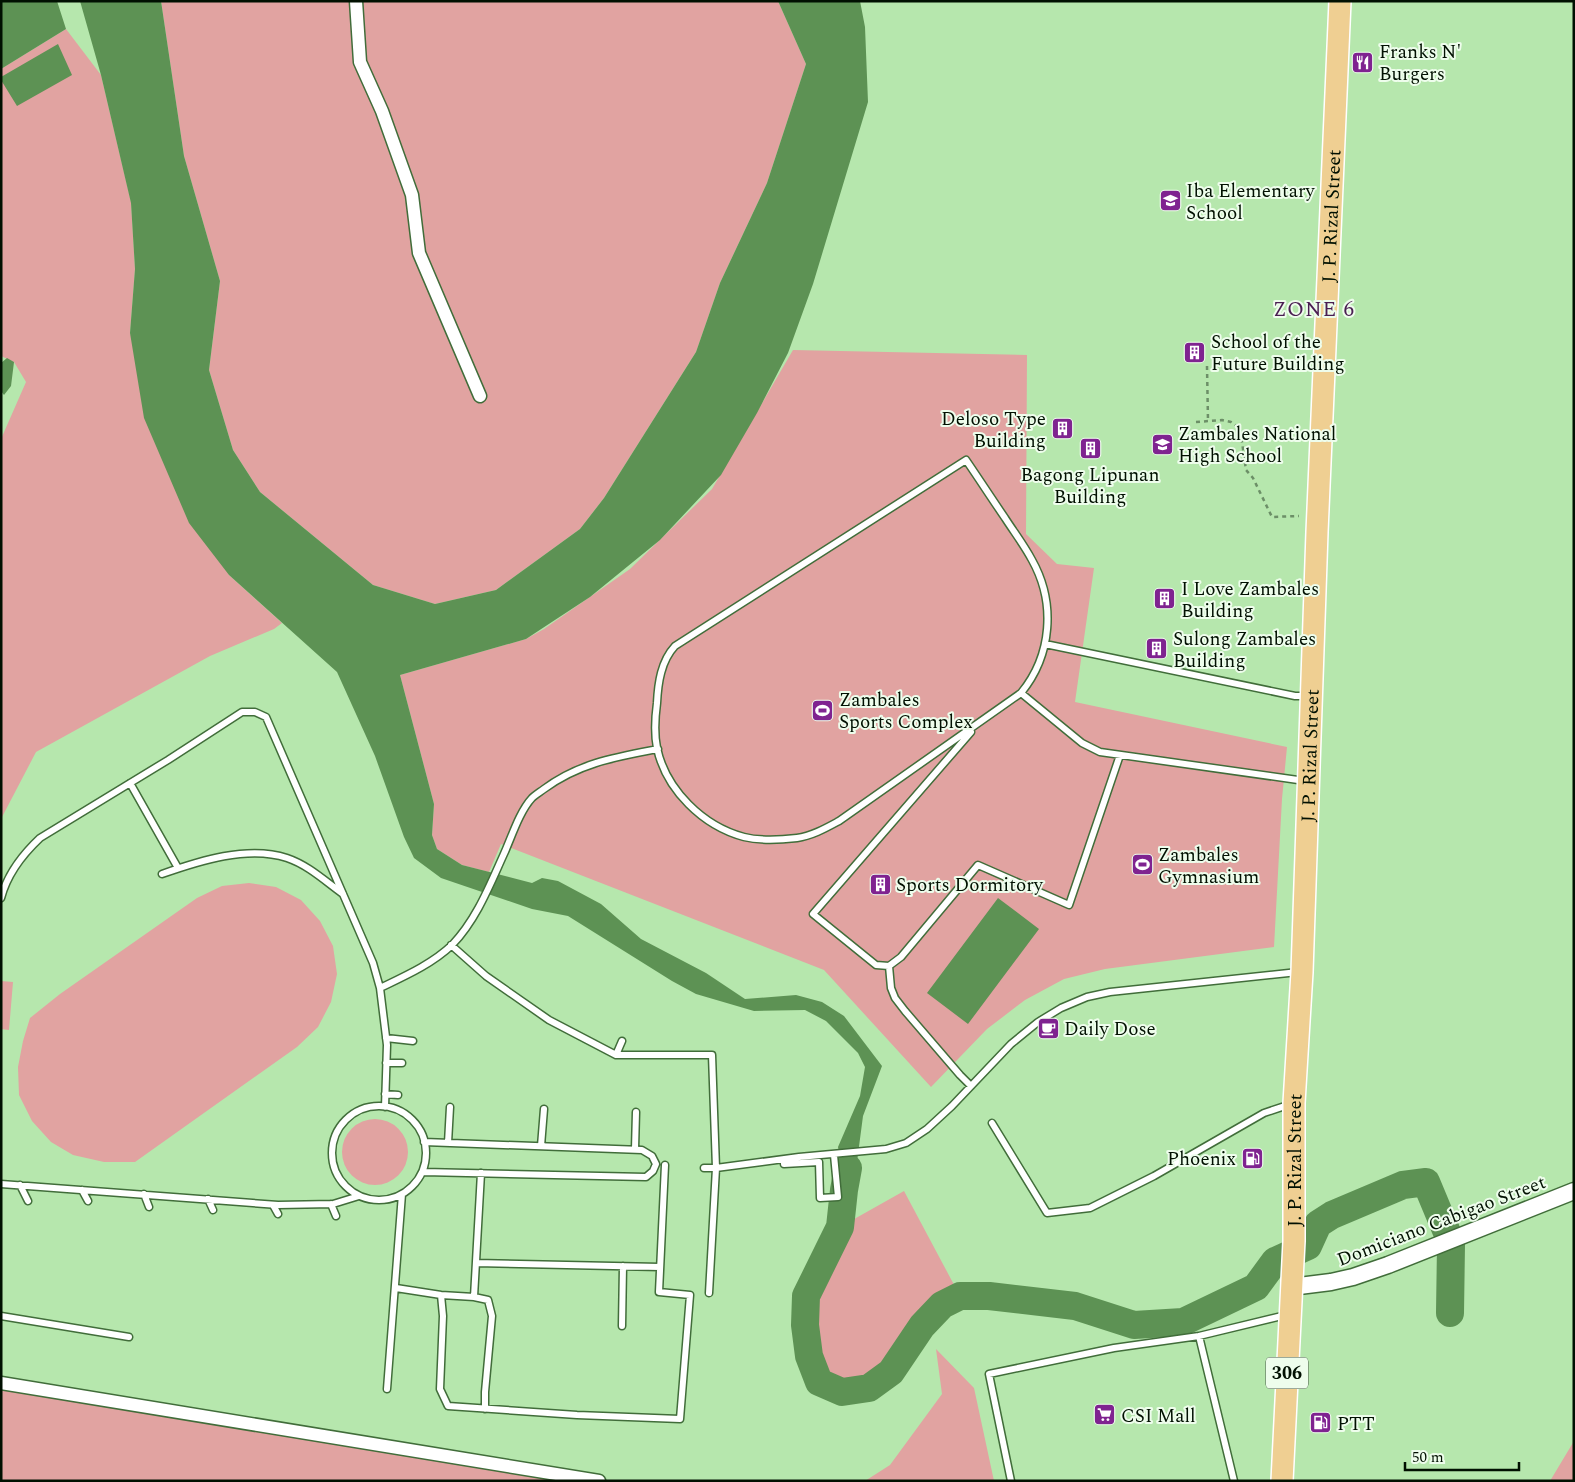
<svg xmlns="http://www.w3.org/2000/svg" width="1575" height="1482" font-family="Spectral,serif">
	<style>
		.green { fill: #e1a3a1 }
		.water { fill: #5d9254 }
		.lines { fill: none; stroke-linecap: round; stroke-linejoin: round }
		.river { stroke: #5d9254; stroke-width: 28 }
		.service-casing { stroke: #416d3a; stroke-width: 9 }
		.minor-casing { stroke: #416d3a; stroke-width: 15 }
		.tertiary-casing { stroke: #416d3a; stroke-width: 19 }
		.primary-casing { stroke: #fff; stroke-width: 24 }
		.path { stroke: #6c8f67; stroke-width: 2.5; stroke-dasharray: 4 4; stroke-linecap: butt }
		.service { stroke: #fff; stroke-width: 6 }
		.minor { stroke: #fff; stroke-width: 12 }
		.tertiary { stroke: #fff; stroke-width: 16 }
		.primary { stroke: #efcf92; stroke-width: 21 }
		.labels { text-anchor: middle; stroke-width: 4; stroke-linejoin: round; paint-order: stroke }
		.shield { fill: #eefdec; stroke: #485748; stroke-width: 1 }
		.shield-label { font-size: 18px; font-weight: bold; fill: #011001 }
		.poi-label { font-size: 19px; fill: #011001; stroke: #eefdec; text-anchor: start }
		.street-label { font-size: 19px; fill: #011001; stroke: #eefdec }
		.quarter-label { font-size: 21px; letter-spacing: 1px; fill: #4a1e52; stroke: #eefdec }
	</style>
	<rect width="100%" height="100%" fill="#b6e7ad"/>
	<path class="green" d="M161,1H778L806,64L767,183L720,283L696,352L604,498L580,529L496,590L435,604L373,585L260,492L233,450L209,370L220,281L184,156Z
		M66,29L101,75L131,202L135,269L130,333L229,575L282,623L274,629L210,656L36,752L1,819V439L26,382L14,362L1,356V69Z
		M793,350L1027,355L1026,534L1057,564L1094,568L1075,702L1287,747L1282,799L1274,947L1105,969L1064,979L1025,1000L987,1029L931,1087L824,970L501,844L489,872L462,865L437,849L432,835L434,804L400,675L526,639L544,629L630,569L712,489Z
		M249,883L276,887L301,900L320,921L333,946L337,974L331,1002L318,1027L297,1047L135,1162H104L73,1155L51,1142L32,1121L19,1095L18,1067L23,1041L30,1018L60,994L197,898L222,886Z
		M1,981L13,982L9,1030L1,1029Z
		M342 1152a33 33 0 1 1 66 0a33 33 0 1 1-66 0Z
		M904,1191L960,1296L942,1305L922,1326L891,1372L869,1388L842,1392L819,1382L809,1356L805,1325L806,1296L840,1227Z
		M936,1349L974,1388L994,1481H865L890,1465L942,1394Z
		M1,1387L571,1481H1Z
		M1574,1441V1481H1550Z"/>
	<path class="water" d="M1,1H57L66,29L1,69Z
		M80,1H161L184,156L220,281L209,370L233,450L260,492L373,585L435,604L496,590L580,529L604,498L696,352L720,283L767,183L806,64L778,1H860L865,27L868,102L813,284L788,353L757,413L721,475L660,540L590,597L526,639L400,675L434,804L432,835L437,849L462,865L532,883L542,878L558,881L601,904L641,939L706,973L745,999L796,995L822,1002L844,1016L882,1066L863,1116L855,1177L842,1204L843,1175L838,1147L860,1096L865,1067L858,1053L826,1021L805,1010L754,1011L696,994L672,981L568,916L532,909L441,878L414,858L404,837L375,756L337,672L229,575L189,523L144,418L130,333L135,269L131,203L101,75Z
		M58,44L72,75L17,106L1,80V77Z
		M7,358L14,362L11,386L4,395L1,391V363Z
		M998,898L1039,929L968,1024L927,993Z"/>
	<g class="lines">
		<path class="river" d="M848,1168L844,1190L840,1227L806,1296L805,1325L809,1356L819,1382L842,1392L869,1388L891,1372L922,1326L942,1305L960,1296H989L1075,1306L1134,1325L1183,1322L1256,1287L1275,1261L1308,1246L1318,1224L1332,1215L1403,1185L1426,1182L1446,1230
			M1450,1313L1451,1245"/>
		<defs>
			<path id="service" d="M966,460C979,479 992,499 1005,518C1014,532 1024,545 1032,560C1056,603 1052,655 1021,693L839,821C826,828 812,836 797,838C780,840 760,841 744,837C703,826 666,790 657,748C654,733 655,718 657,703C658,683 661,661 675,646Z
				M1045,644L1295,696H1309
				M1021,693L1082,743L1100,752L1305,781
				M971,732L813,914L876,965L889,966L901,957L978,865L1069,905L1120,755
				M130,783L178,868
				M162,874C199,861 248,845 287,858C308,865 325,881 343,894
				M1,898C7,875 23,854 40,838L168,760L242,712H255L266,717L373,963L380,988L387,1045L385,1107
				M451,945L486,976L549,1020L616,1055H712L716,1168L709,1293
				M889,966L891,988L895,998L905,1011L960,1075L971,1086
				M380,988C405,976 432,964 452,945C476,920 489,887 503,856C511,839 519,812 532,798C535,795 540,792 544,789C579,763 616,757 658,749
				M386,1038L413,1041
				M616,1055L622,1041
				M386,1063H402
				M385,1094L398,1095
				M332 1153a47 47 0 1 1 94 0a47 47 0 1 1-94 0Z
				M992,1123L1047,1213L1090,1208L1154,1176L1264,1113L1291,1104
				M448,1143L450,1107
				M541,1146L544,1109
				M635,1149L636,1112
				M784,1159V1164L819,1162L820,1198L838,1197L834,1155
				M704,1168H716L799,1157L886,1149L906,1143L927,1129L952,1106L1011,1044L1038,1022L1061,1008L1087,997L1110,992L1298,972
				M424,1172L646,1177L653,1171L656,1164L652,1156L642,1150L424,1142
				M1,1184L278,1205L333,1204L359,1196
				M20,1185L28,1201
				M82,1190L88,1201
				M144,1194L149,1207
				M208,1199L213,1210
				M331,1204L336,1216
				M273,1205L278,1214
				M476,1263L660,1267
				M396,1288L441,1295L474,1297L488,1300L492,1316L485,1392V1409
				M441,1295L443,1316L440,1389L448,1406L577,1415L680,1419L690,1295L659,1292L665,1165
				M474,1297L481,1173
				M1,1316L129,1337
				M622,1326L623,1266
				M1199,1336L1234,1481
				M387,1389L402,1194
				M1011,1481L989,1374L1114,1348L1199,1336L1286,1315"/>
			<path id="minor" d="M356,1L360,62L382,111L412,195L419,253L480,396
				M1,1383L599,1481"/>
			<path id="tertiary" d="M1291,1287L1331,1282L1353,1277L1388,1265L1574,1191"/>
			<g id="primary">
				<path id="s1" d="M1282,1481L1294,1241V1103L1302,972L1317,532L1340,1"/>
			</g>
		</defs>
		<use href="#service" class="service-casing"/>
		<use href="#minor" class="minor-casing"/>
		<use href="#tertiary" class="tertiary-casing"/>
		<use href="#primary" class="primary-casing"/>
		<path class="path" d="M1207,366L1208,421
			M1196,422L1222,420L1231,422L1238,427L1241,435L1246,470L1253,478L1272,517L1299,516"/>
		<use href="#service" class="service"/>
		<use href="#minor" class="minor"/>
		<use href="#tertiary" class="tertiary"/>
		<use href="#primary" class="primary"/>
	</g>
	<defs>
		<symbol id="restaurant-square" viewBox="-11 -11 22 22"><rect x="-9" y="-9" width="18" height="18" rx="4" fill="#7f2390" stroke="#eefdec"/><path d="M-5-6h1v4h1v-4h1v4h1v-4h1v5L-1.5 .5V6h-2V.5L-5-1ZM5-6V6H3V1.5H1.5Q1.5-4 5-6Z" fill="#fff"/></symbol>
		<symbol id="school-square" viewBox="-11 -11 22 22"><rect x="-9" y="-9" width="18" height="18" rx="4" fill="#7f2390" stroke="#eefdec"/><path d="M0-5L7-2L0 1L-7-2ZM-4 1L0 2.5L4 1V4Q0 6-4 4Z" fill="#fff"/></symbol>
		<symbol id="building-square" viewBox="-11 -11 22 22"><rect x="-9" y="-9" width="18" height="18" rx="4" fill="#7f2390" stroke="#eefdec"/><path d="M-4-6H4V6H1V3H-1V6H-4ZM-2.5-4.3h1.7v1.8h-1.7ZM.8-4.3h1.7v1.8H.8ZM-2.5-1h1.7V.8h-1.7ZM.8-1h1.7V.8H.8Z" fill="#fff"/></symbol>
		<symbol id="stadium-square" viewBox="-11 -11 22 22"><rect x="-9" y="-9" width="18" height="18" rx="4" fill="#7f2390" stroke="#eefdec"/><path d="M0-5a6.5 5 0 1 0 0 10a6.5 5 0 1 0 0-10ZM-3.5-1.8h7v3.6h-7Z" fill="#fff"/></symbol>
		<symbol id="cafe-square" viewBox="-11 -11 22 22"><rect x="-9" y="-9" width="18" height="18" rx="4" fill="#7f2390" stroke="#eefdec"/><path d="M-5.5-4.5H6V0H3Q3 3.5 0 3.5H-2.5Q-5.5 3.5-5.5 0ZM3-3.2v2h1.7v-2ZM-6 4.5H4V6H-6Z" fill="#fff"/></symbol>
		<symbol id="fuel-square" viewBox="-11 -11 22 22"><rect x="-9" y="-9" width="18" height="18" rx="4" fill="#7f2390" stroke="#eefdec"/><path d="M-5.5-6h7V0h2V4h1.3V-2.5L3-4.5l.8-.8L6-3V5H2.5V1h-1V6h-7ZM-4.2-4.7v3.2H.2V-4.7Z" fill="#fff"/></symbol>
		<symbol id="supermarket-square" viewBox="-11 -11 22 22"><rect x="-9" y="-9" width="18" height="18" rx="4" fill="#7f2390" stroke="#eefdec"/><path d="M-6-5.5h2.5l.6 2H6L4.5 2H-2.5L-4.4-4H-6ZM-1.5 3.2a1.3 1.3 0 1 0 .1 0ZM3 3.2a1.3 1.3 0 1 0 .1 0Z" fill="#fff"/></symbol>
	</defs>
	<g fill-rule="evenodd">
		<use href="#restaurant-square" x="1350" y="50" width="25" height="25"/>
		<use href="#school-square" x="1158" y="188" width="25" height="25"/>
		<use href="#building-square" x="1182" y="340" width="25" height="25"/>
		<use href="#building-square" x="1050" y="416" width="25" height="25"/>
		<use href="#school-square" x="1150" y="432" width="25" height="25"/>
		<use href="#building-square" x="1078" y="436" width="25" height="25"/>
		<use href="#building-square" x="1152" y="586" width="25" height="25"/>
		<use href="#building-square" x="1144" y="636" width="25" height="25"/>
		<use href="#stadium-square" x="810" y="698" width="25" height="25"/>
		<use href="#stadium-square" x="1130" y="852" width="25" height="25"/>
		<use href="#building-square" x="868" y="872" width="25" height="25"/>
		<use href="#cafe-square" x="1036" y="1016" width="25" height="25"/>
		<use href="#fuel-square" x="1240" y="1146" width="25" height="25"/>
		<use href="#supermarket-square" x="1092" y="1402" width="25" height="25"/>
		<use href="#fuel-square" x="1308" y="1410" width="25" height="25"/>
	</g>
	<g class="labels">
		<rect class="shield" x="1266" y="1357.5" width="42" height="31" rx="4"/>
		<g class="shield-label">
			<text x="1287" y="1379">306</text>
		</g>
		<g class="poi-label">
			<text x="1379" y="58">Franks N'<tspan x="1379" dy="22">Burgers</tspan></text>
			<text x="1186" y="197">Iba Elementary<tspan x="1186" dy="22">School</tspan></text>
			<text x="1211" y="348">School of the<tspan x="1211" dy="22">Future Building</tspan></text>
			<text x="1046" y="425" text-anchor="end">Deloso Type<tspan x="1046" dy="22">Building</tspan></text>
			<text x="1178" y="440">Zambales National<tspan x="1178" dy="22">High School</tspan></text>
			<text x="1090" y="481" text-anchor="middle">Bagong Lipunan<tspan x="1090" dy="22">Building</tspan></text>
			<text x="1181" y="595">I Love Zambales<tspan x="1181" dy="22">Building</tspan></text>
			<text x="1173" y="645">Sulong Zambales<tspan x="1173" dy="22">Building</tspan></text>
			<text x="839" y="706">Zambales<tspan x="839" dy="22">Sports Complex</tspan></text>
			<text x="1158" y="861">Zambales<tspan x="1158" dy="22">Gymnasium</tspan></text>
			<text x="896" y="891">Sports Dormitory</text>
			<text x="1064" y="1035">Daily Dose</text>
			<text x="1236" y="1165" text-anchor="end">Phoenix</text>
			<text x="1121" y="1422">CSI Mall</text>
			<text x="1337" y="1430">PTT</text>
		</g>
		<g class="street-label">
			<text dy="7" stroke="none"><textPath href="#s1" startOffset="1266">J. P. Rizal Street</textPath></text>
			<text dy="7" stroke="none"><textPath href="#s1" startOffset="726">J. P. Rizal Street</textPath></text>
			<text dy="7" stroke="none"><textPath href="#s1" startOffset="321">J. P. Rizal Street</textPath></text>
			<text transform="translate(1441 1220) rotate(-21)" y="7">Domiciano Cabigao Street</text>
		</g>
		<g class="quarter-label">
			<text x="1314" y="316">ZONE 6</text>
		</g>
	</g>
	<rect width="1575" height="1482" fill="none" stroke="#011001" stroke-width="5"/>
	<path d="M1405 1462v8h114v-8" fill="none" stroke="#011001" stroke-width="2.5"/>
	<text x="1412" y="1462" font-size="15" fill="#011001" stroke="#eefdec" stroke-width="4" paint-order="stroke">50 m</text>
</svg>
